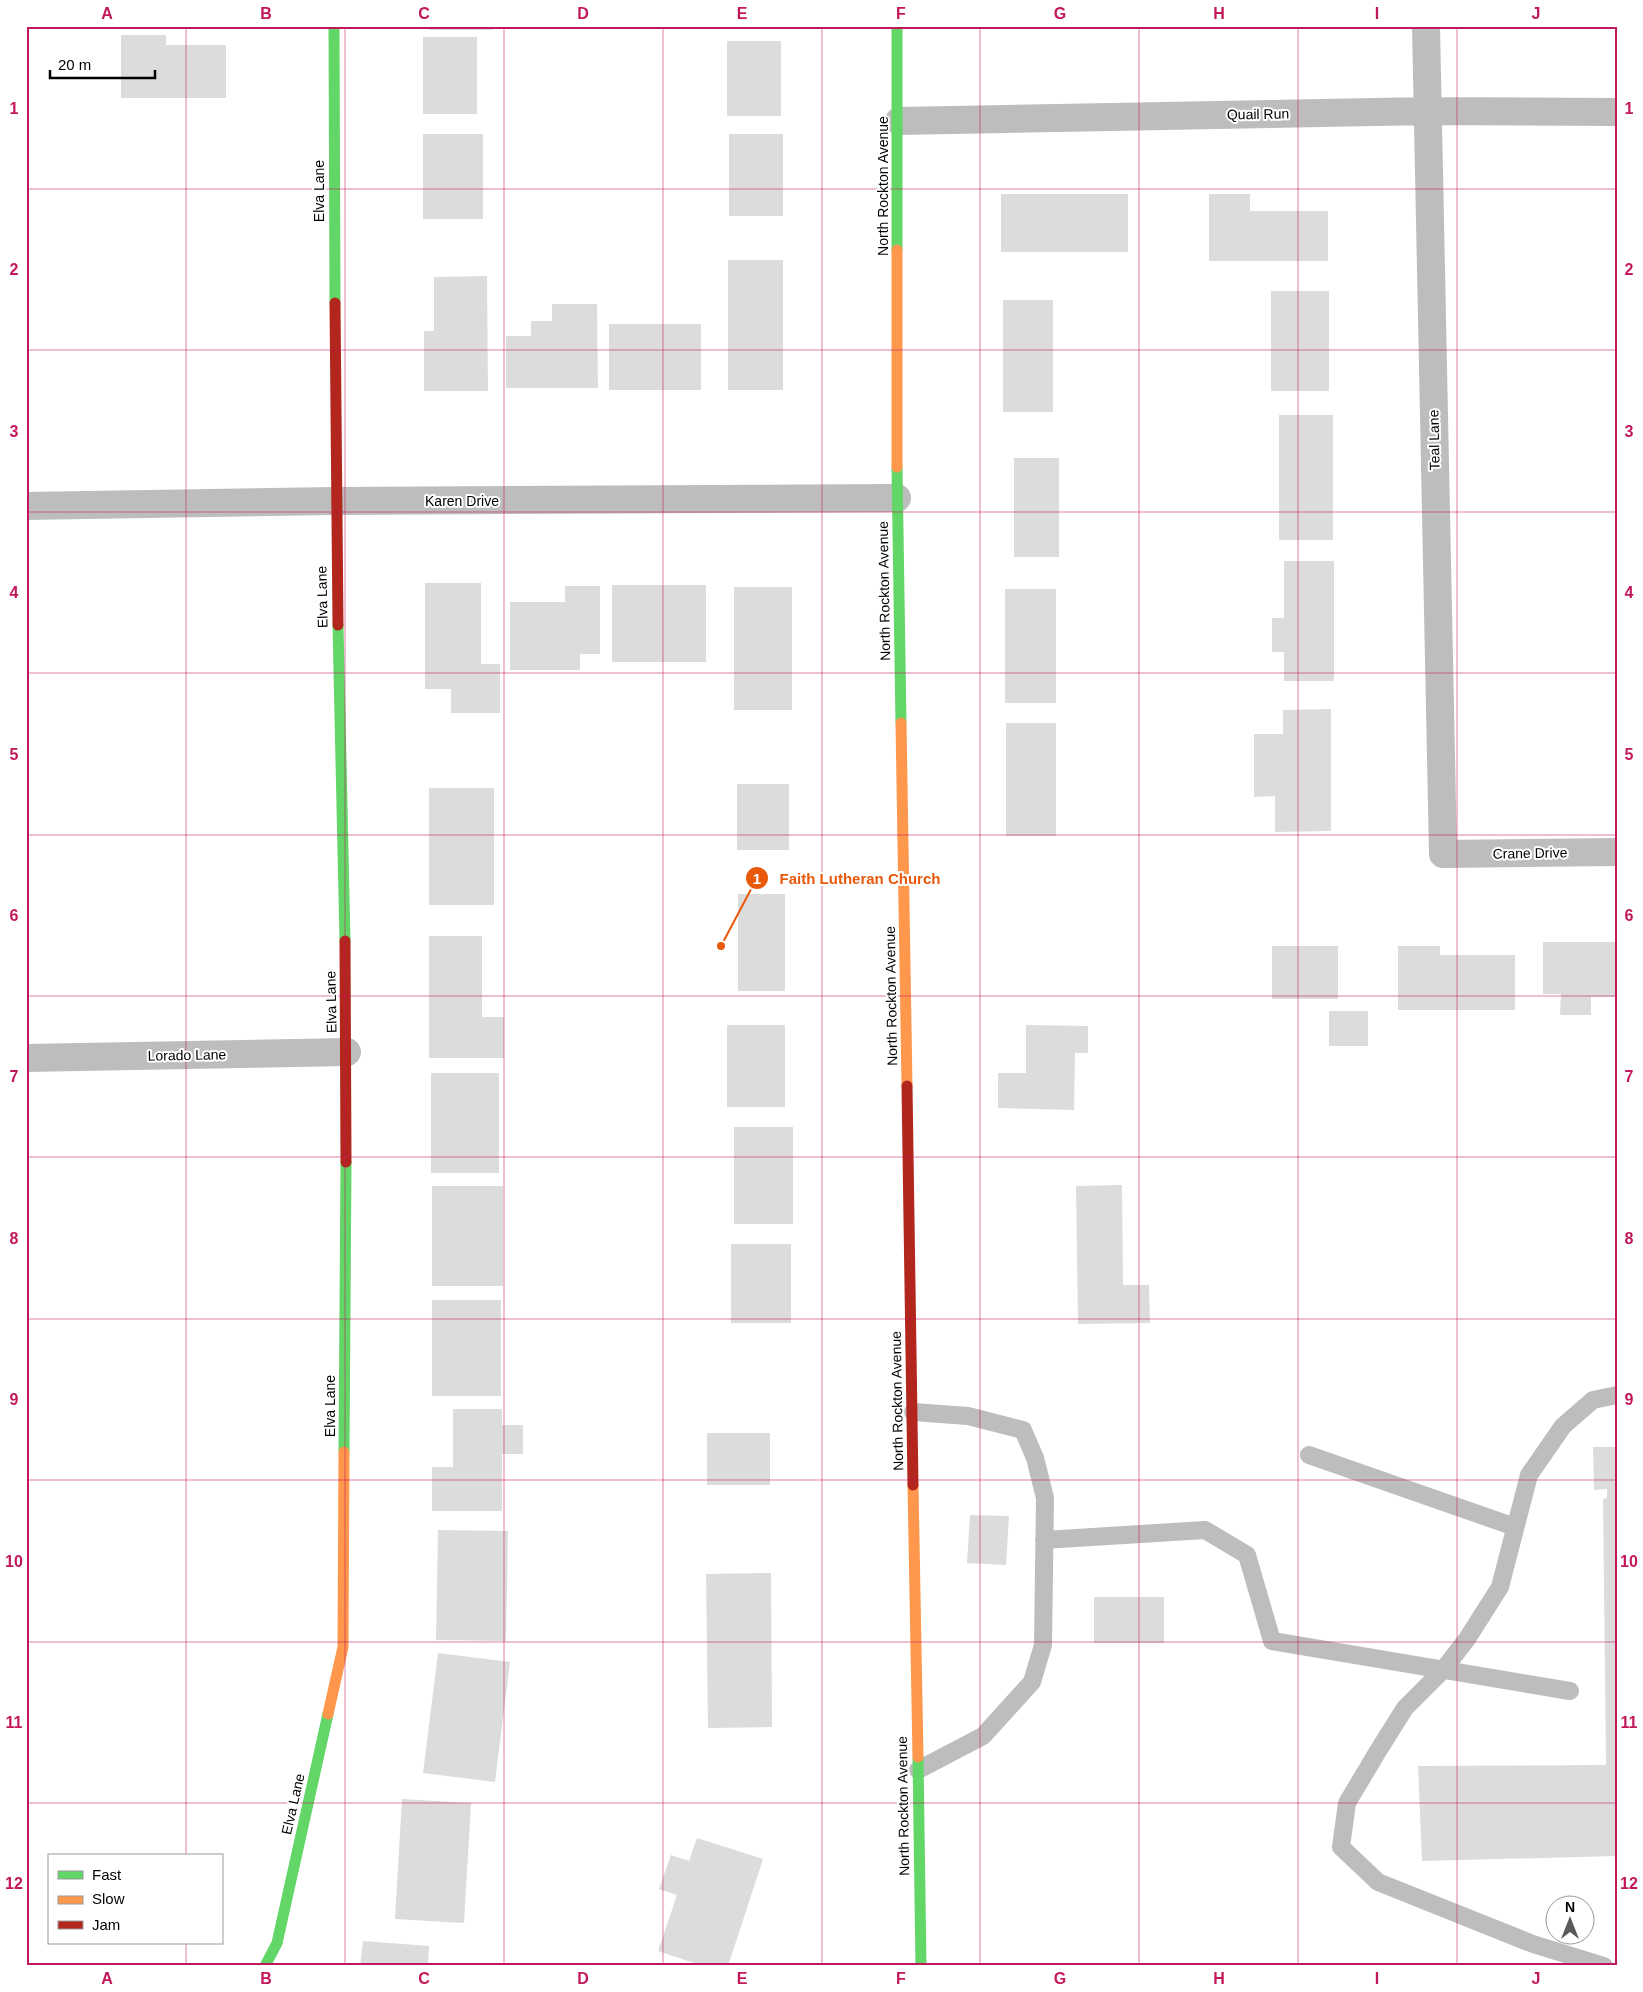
<svg xmlns="http://www.w3.org/2000/svg" width="1643" height="1992" font-family="Arial,sans-serif">
	<style>
		.building { fill: #dcdcdc }
		.lines { fill: none; stroke-linecap: round; stroke-linejoin: round }
		.lane { stroke: #bdbdbd; stroke-width: 18 }
		.street { stroke: #bdbdbd; stroke-width: 28 }
		.fast { stroke: #63d668; stroke-width: 11 }
		.slow { stroke: #ff974d; stroke-width: 11 }
		.jam { stroke: #b3261e; stroke-width: 11 }
		.grid { fill: none; stroke: #c2185b; stroke-width: 1; stroke-opacity: 0.55 }
		.labels { text-anchor: middle; stroke-width: 4; stroke-linejoin: round; paint-order: stroke }
		.street-label { font-size: 14px; fill: #000; stroke: #fff }
		.leader { fill: none; stroke: #e8590c; stroke-width: 2 }
		.callout-dot { fill: #e8590c; stroke: #fff; stroke-width: 2 }
		.mark-label { font-size: 15px; text-anchor: middle; font-weight: bold; fill: #fff }
		.callout-label { font-size: 15px; text-anchor: middle; font-weight: bold; fill: #e8590c; stroke: #fff; stroke-width: 4; stroke-linejoin: round; paint-order: stroke }
		.neatline { fill: none; stroke: #c2185b; stroke-width: 2 }
		.grid-label { font-size: 16px; text-anchor: middle; font-weight: bold; fill: #c2185b }
	</style>
	<rect width="100%" height="100%" fill="#fff"/>
	<path class="building" d="M429,26H493V30H429Z
		M121,35H166V45H226V98H121Z
		M423,37H477V114H423Z
		M727,41H781V116H727Z
		M423,134H483V219H423Z
		M729,134H783V216H729Z
		M1001,194H1128V252H1001Z
		M1209,194H1250V211H1328V261H1209Z
		M728,260H783V390H728Z
		M487,276L488,391H424V331H434V277Z
		M1271,291H1329V391H1271Z
		M1003,300H1053V412H1003Z
		M552,304H597L598,388H506V336H531V321H552Z
		M609,324H701V390H609Z
		M1279,415H1333V540H1279Z
		M1014,458H1059V557H1014Z
		M1284,561H1334V681H1284V652H1272V618H1284Z
		M425,583H481V664H500V713H451V689H425Z
		M612,585H706V662H612Z
		M565,586H600V654H580V670H510V602H565Z
		M734,587H792V710H734Z
		M1005,589H1056V703H1005Z
		M1331,709V831L1275,832V796L1254,797V734H1283V710Z
		M1006,723H1056V836H1006Z
		M737,784H789V850H737Z
		M429,788H494V905H429Z
		M738,894H785V991H738Z
		M429,936H482V1017H504V1058H429Z
		M1543,942H1617V997H1591V1015H1560L1561,994H1543Z
		M1272,946H1338V999H1272Z
		M1398,946H1440V955H1515V1010H1398Z
		M1329,1011H1368V1046H1329Z
		M727,1025H785V1107H727Z
		M1026,1025L1088,1026V1053H1075L1074,1110L998,1108V1073H1026Z
		M431,1073H499V1173H431Z
		M734,1127H793V1224H734Z
		M1122,1185L1123,1285H1149L1150,1323L1078,1324L1076,1186Z
		M432,1186H503V1286H432Z
		M731,1244H791V1323H731Z
		M432,1300H501V1396H432Z
		M453,1409H502V1425H523V1454H502V1511H432V1467H453Z
		M707,1433H770V1485H707Z
		M1593,1447H1617V1856L1422,1861L1418,1766L1606,1765L1603,1499L1607,1498V1489L1594,1490Z
		M970,1515L1009,1516L1006,1565L967,1563Z
		M438,1530L508,1531L506,1641L436,1640Z
		M771,1573L772,1727L708,1728L706,1574Z
		M1094,1597H1164V1643H1094Z
		M438,1653L510,1662L495,1782L423,1773Z
		M402,1799L471,1803L464,1923L395,1919Z
		M697,1838L763,1859L728,1966H703L658,1951L677,1895L659,1889L671,1855L689,1861Z
		M363,1941L429,1946L428,1966H360Z"/>
	<g class="lines">
		<path class="lane" d="M913,1412L968,1416L1023,1430L1035,1458L1045,1498L1043,1645L1032,1682L983,1736L918,1770
			M1309,1455L1515,1527
			M1044,1540L1205,1530L1247,1555L1272,1641L1570,1691
			M1604,1966L1533,1944L1378,1882L1341,1847L1347,1803L1378,1751L1405,1708L1443,1670L1467,1639L1500,1587L1529,1475L1563,1426L1593,1400L1617,1395"/>
		<path class="street" d="M1426,26L1443,854L1617,852
			M899,121L1427,111L1617,112
			M26,506L335,501L897,498
			M26,1058L347,1052"/>
		<path class="fast" d="M334,26L335,303
			M897,26V250
			M897,467L901,723
			M338,625L345,941
			M344,1452L346,1162
			M918,1757L921,1966
			M265,1966L277,1943L328,1714"/>
		<path class="slow" d="M897,250V467
			M901,723L907,1086
			M913,1485L918,1757
			M328,1714L343,1647L344,1452"/>
		<path class="jam" d="M335,303L338,625
			M345,941L346,1162
			M907,1086L913,1485"/>
	</g>
	<path class="grid" d="M186,26V1856M345,26V1966M504,26V1966M663,26V1966M822,26V1966M980,26V1966M1139,26V1966M1298,26V1966M1457,26V1966M26,189H1617M26,350H1617M26,512H1617M26,673H1617M26,835H1617M26,996H1617M26,1157H1617M26,1319H1617M26,1480H1617M26,1642H1617M26,1803H1617M186,1943V1966"/>
	<g class="labels">
		<g class="street-label">
			<text transform="translate(1258 114) rotate(-1)" y="5">Quail Run</text>
			<text transform="translate(883 186) rotate(-90)" y="5">North Rockton Avenue</text>
			<text transform="translate(319 191) rotate(-90)" y="5">Elva Lane</text>
			<text transform="translate(1434 440) rotate(-91)" y="5">Teal Lane</text>
			<text x="462" y="506">Karen Drive</text>
			<text transform="translate(884 591) rotate(-91)" y="5">North Rockton Avenue</text>
			<text transform="translate(322 597) rotate(-91)" y="5">Elva Lane</text>
			<text transform="translate(1530 853) rotate(-1)" y="5">Crane Drive</text>
			<text transform="translate(891 996) rotate(-91)" y="5">North Rockton Avenue</text>
			<text transform="translate(331 1002) rotate(-91)" y="5">Elva Lane</text>
			<text transform="translate(187 1055) rotate(-1)" y="5">Lorado Lane</text>
			<text transform="translate(897 1401) rotate(-91)" y="5">North Rockton Avenue</text>
			<text transform="translate(330 1406) rotate(-90)" y="5">Elva Lane</text>
			<text transform="translate(293 1804) rotate(-77)" y="5">Elva Lane</text>
			<text transform="translate(903 1806) rotate(-91)" y="5">North Rockton Avenue</text>
		</g>
	</g>
	<path class="leader" d="M721 946L757 878"/>
	<g class="callout-dot">
		<circle cx="721" cy="946" r="5"/>
		<circle cx="757" cy="878" r="12"/>
	</g>
	<g class="mark-label">
		<text x="757" y="884">1</text>
	</g>
	<g class="callout-label">
		<text x="860" y="884">Faith Lutheran Church</text>
	</g>
	<rect width="1643" height="1992" fill="none" stroke="#ffffff" stroke-width="55"/>
	<rect x="48" y="1854" width="175" height="90" fill="#ffffff" stroke="#999999"/>
	<rect x="58" y="1871" width="25" height="8" fill="#63d668" stroke="#999999"/>
	<text x="92" y="1880" font-size="15" fill="#000000">Fast</text>
	<rect x="58" y="1896" width="25" height="8" fill="#ff974d" stroke="#999999"/>
	<text x="92" y="1904" font-size="15" fill="#000000">Slow</text>
	<rect x="58" y="1921" width="25" height="8" fill="#b3261e" stroke="#999999"/>
	<text x="92" y="1930" font-size="15" fill="#000000">Jam</text>
	<g transform="translate(1570 1920)"><circle r="24" fill="#ffffff" stroke="#999999"/>
	<path d="M0-4L9 19L0 12L-9 19Z" fill="#595959"/>
	<text y="-8" font-size="14" font-weight="bold" text-anchor="middle" fill="#000000">N</text>
	</g>
	<path d="M50 70v8h105v-8" fill="none" stroke="#000000" stroke-width="2.5"/>
	<text x="58" y="70" font-size="15" fill="#000000" stroke="#ffffff" stroke-width="4" paint-order="stroke">20 m</text>
	<rect x="28" y="28" width="1588" height="1936" class="neatline"/>
	<g class="grid-label">
		<text x="107" y="19">A</text>
		<text x="266" y="19">B</text>
		<text x="424" y="19">C</text>
		<text x="583" y="19">D</text>
		<text x="742" y="19">E</text>
		<text x="901" y="19">F</text>
		<text x="1060" y="19">G</text>
		<text x="1219" y="19">H</text>
		<text x="1377" y="19">I</text>
		<text x="1536" y="19">J</text>
		<text x="14" y="114">1</text>
		<text x="1629" y="114">1</text>
		<text x="14" y="275">2</text>
		<text x="1629" y="275">2</text>
		<text x="14" y="437">3</text>
		<text x="1629" y="437">3</text>
		<text x="14" y="598">4</text>
		<text x="1629" y="598">4</text>
		<text x="14" y="760">5</text>
		<text x="1629" y="760">5</text>
		<text x="14" y="921">6</text>
		<text x="1629" y="921">6</text>
		<text x="14" y="1082">7</text>
		<text x="1629" y="1082">7</text>
		<text x="14" y="1244">8</text>
		<text x="1629" y="1244">8</text>
		<text x="14" y="1405">9</text>
		<text x="1629" y="1405">9</text>
		<text x="14" y="1567">10</text>
		<text x="1629" y="1567">10</text>
		<text x="14" y="1728">11</text>
		<text x="1629" y="1728">11</text>
		<text x="14" y="1889">12</text>
		<text x="1629" y="1889">12</text>
		<text x="107" y="1984">A</text>
		<text x="266" y="1984">B</text>
		<text x="424" y="1984">C</text>
		<text x="583" y="1984">D</text>
		<text x="742" y="1984">E</text>
		<text x="901" y="1984">F</text>
		<text x="1060" y="1984">G</text>
		<text x="1219" y="1984">H</text>
		<text x="1377" y="1984">I</text>
		<text x="1536" y="1984">J</text>
	</g>
</svg>
